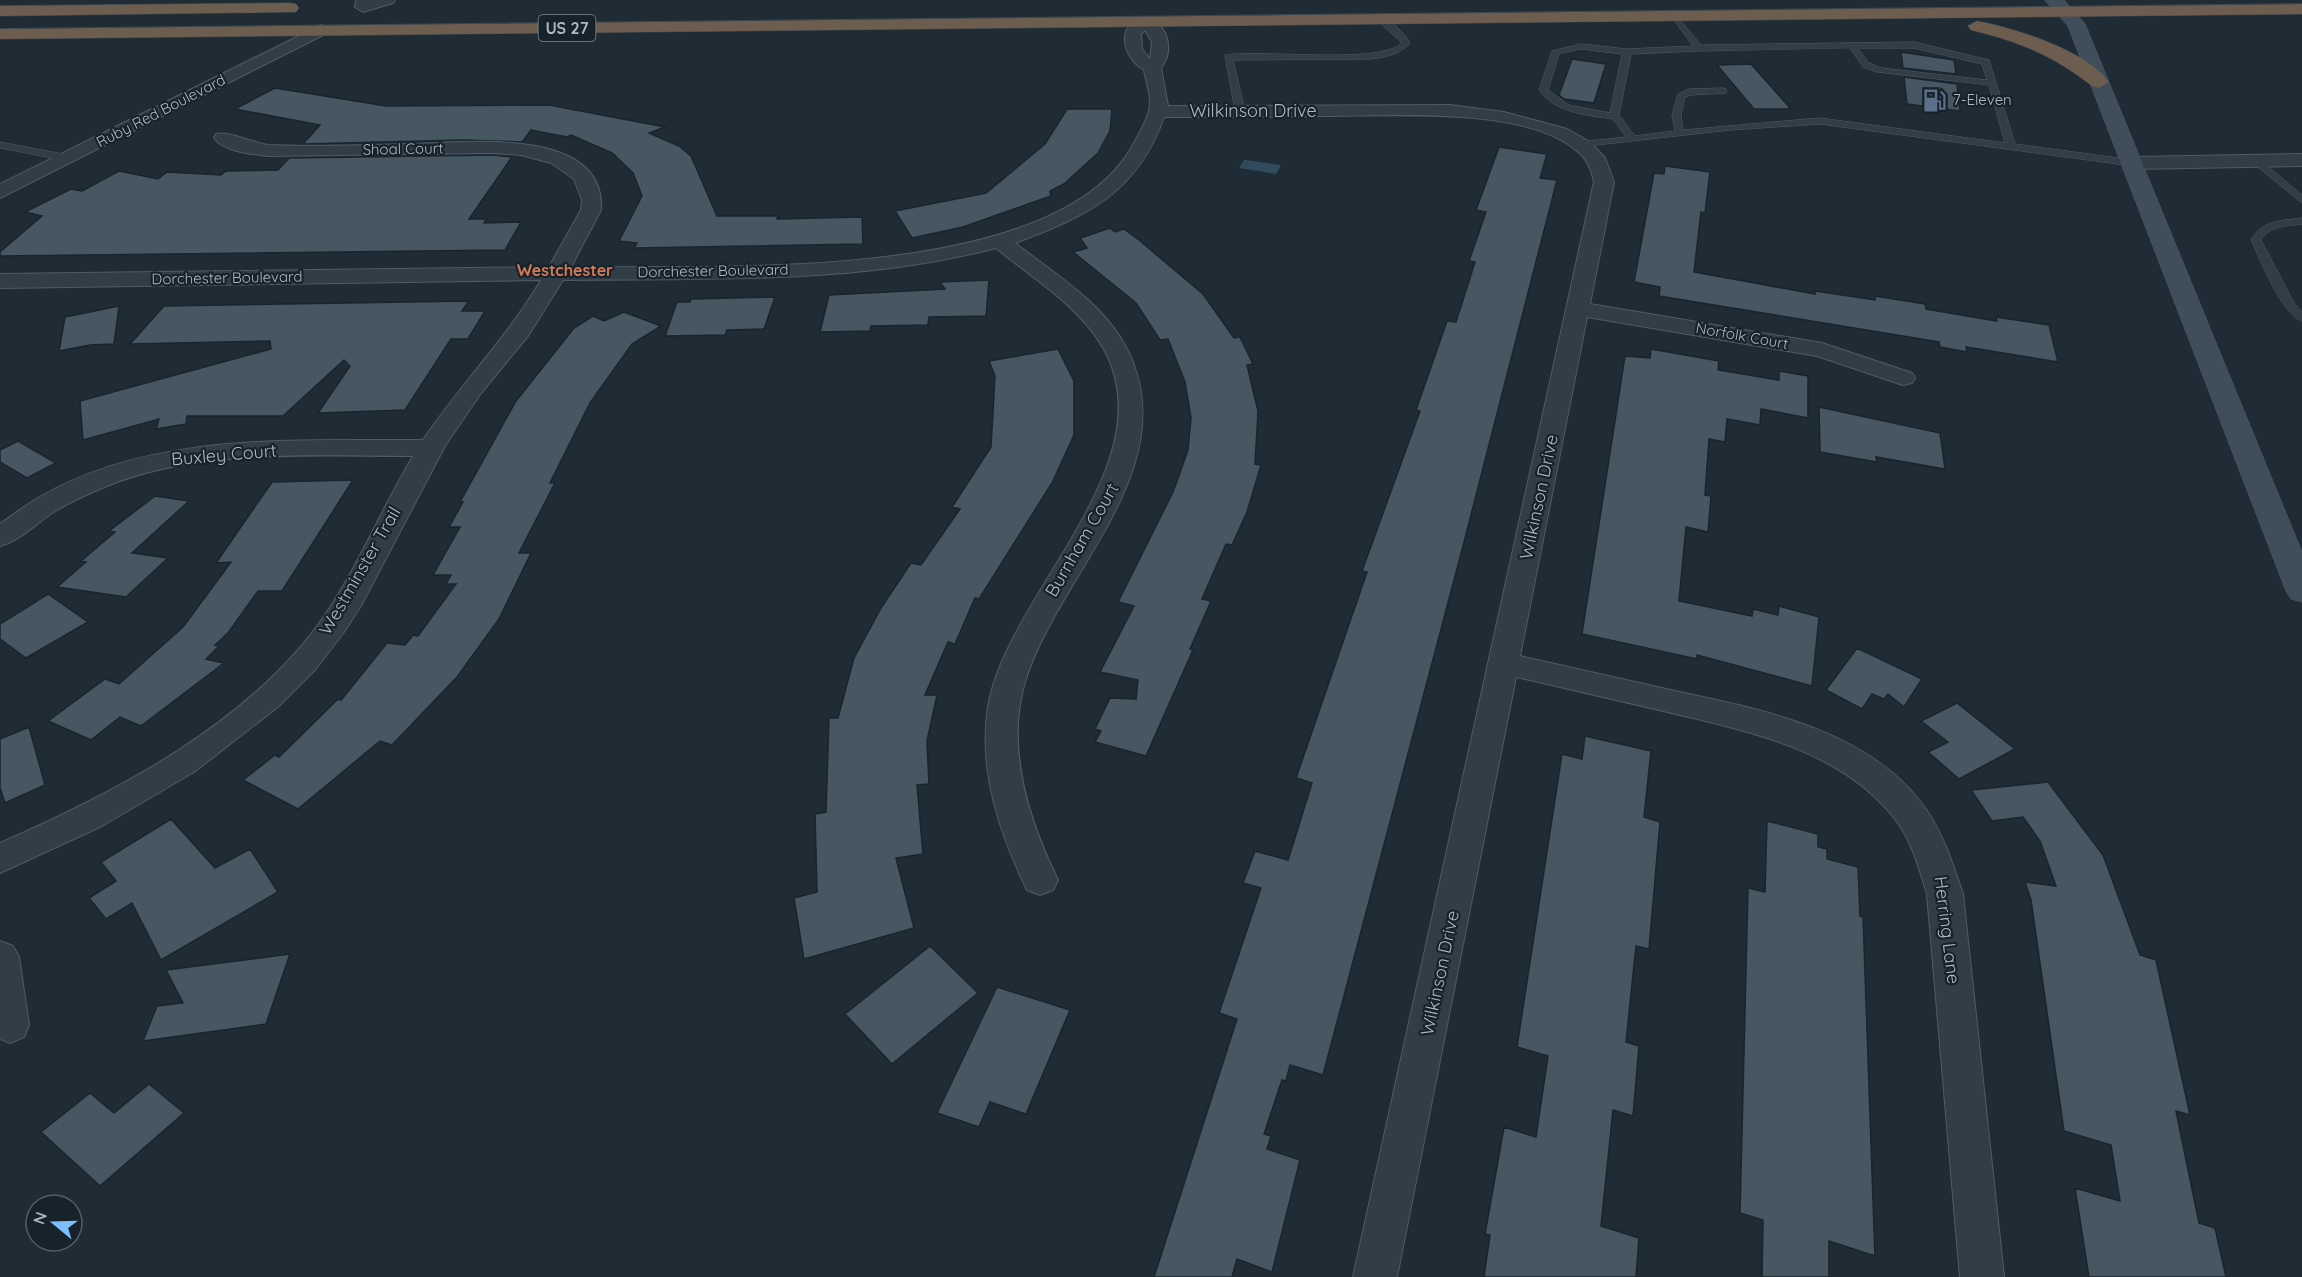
<svg xmlns="http://www.w3.org/2000/svg" width="2302" height="1277" font-family="Quicksand,sans-serif">
	<style>
		.water { fill: #314b5e }
		.building { fill: #465762; stroke: #1a242d; stroke-width: 1.5 }
		.lines { fill: none; stroke-linecap: round; stroke-linejoin: round }
		.lane-casing { stroke: #505b65; stroke-width: 1 }
		.street-casing { stroke: #505b65; stroke-width: 2 }
		.secondary-casing { stroke: #505b65; stroke-width: 1 }
		.highway-casing { stroke: #3d4851; stroke-width: 1 }
		.lane { fill: #323d47; fill-rule: evenodd }
		.street { fill: #323d47; fill-rule: evenodd }
		.secondary { fill: #404d5a; fill-rule: evenodd }
		.highway { fill: #6d5d4f; fill-rule: evenodd }
		.labels { text-anchor: middle; stroke-width: 4.5; stroke-linejoin: round; paint-order: stroke }
		.far-poi-label { font-size: 15px; fill: #acb9c4; stroke: #18222b; text-anchor: start }
		.far-street-label { font-size: 15px; fill: #acb9c4; stroke: #18222b }
		.shield { fill: #18222b; stroke: #808c96; stroke-width: 1.5 }
		.shield-label { font-size: 16px; font-weight: bold; fill: #acb9c4 }
		.far-neighbourhood-label { font-size: 16px; font-weight: bold; fill: #d57a56; stroke: #18222b }
		.street-label { font-size: 18px; fill: #acb9c4; stroke: #18222b }
	</style>
	<rect width="100%" height="100%" fill="#1f2c36"/>
	<path class="water" d="M1244,160H1245L1281,165L1276,174L1239,168Z"/>
	<path class="building" d="M1901,52L1954,60L1956,74L1903,68Z
		M1572,59L1606,64L1594,103L1564,99L1559,95Z
		M1751,64L1791,109H1754L1717,65Z
		M1904,77L1957,84L1960,111L1907,104Z
		M275,88L386,106L549,105L665,127L649,133L679,146L691,156L717,216H778L777,219L862,217L863,244L634,248L637,243L619,241L642,196L633,173L612,153L571,135L567,137L531,130L522,142L463,140L303,144L320,125L235,109Z
		M1067,109H1112L1110,131L1098,153L1064,184L1050,191L1051,196L963,227L912,238L895,211L986,193L1045,144Z
		M1499,147L1547,154L1540,178L1557,180L1462,550L1323,1075L1290,1065L1286,1081L1282,1080L1264,1134L1271,1136L1267,1149L1300,1160L1272,1272L1237,1259L1232,1277H1154L1237,1019L1219,1013L1261,888L1243,883L1255,851L1288,860L1312,783L1296,778L1367,572L1362,571L1420,411L1416,410L1447,321L1456,322L1475,262L1469,261L1486,212L1476,210Z
		M492,155L512,157L469,219H487L484,223L521,222L505,250L0,256V252L42,216L25,212L71,189L82,191L119,171L158,179L167,172L221,175L226,171L278,170L289,158Z
		M1665,166L1710,172L1705,213L1701,212L1694,272L1815,294V291L1875,300V296L1925,304L1926,309L1997,321L1996,317L2049,325L2058,362L1966,347L1967,352L1940,347L1939,342L1659,296L1660,287L1634,282L1654,173L1664,174Z
		M1110,228L1115,232L1124,229L1139,240L1203,294L1234,338L1240,337L1253,364L1247,365L1258,411L1255,464L1261,465L1247,512L1232,545L1226,544L1202,599L1211,601L1190,649L1193,650L1146,756L1095,742L1101,731L1095,729L1110,698L1136,699L1138,680L1100,672L1134,606L1118,602L1173,492L1188,450L1191,418L1185,382L1168,339L1160,340L1136,303L1073,252L1087,248L1080,238Z
		M989,280L986,316L929,317L928,325L871,326L870,331L820,332L829,295L945,289L940,282Z
		M775,297L764,329L727,330L725,335L665,336L677,302H690L691,299Z
		M469,301L462,311H485L468,339H451L405,410L318,413L350,366L344,360L283,416H187L186,424L156,429L159,419L83,440L80,401L271,349L270,341L130,344L164,306Z
		M119,306L114,344L90,345L59,351L65,317Z
		M624,312L661,326L632,344L590,403L550,483H555L519,553H531L499,619L457,677L392,745L380,741L298,809L243,780L275,755L279,757L338,699L341,700L387,643L405,645L413,635L418,636L456,584H446L451,575H433L460,527H449L463,502H460L516,401L574,328L593,316L604,321Z
		M1058,349L1074,381V435L1052,483L979,599L975,598L955,644L948,642L925,695H937L927,741L929,784L917,785L923,854L896,858L914,928L804,959L794,898L817,892L815,814L826,812L829,718H838L854,658L881,608L911,563L921,565L960,509L952,507L991,447L995,376L989,361Z
		M1651,349L1719,361L1718,370L1779,380V371L1808,376V418L1761,409L1760,425L1727,419L1725,442L1709,439L1705,495L1711,496L1708,532L1686,527L1679,601L1752,616L1753,609L1778,615L1779,606L1819,617L1812,686L1697,655V659L1582,634L1625,356L1650,358Z
		M1819,407L1940,433L1945,469L1876,457L1877,462L1820,452Z
		M18,441L56,463L27,478L0,462V450Z
		M353,480L282,591H258L228,633L215,645L219,646L206,659L224,663L141,726L120,717L91,740L48,721L105,679L119,684L183,627L231,562L216,563L272,482Z
		M155,496L189,501L132,553L168,558L126,597L57,587L86,562L81,561L115,532L109,531Z
		M48,594L88,622L26,658L0,639V624Z
		M1857,648L1922,679L1904,707L1888,694L1884,699L1872,694L1862,709L1826,690Z
		M1957,703L2015,749L1959,779L1928,752L1948,742L1921,721Z
		M29,727L45,785L5,803L0,788V739Z
		M1585,736L1651,751L1644,817L1660,822L1649,949L1636,946L1626,1042L1639,1046L1633,1116L1613,1110L1601,1226L1639,1238L1636,1277H1484L1490,1235L1485,1234L1504,1127L1536,1137L1548,1056L1517,1047L1562,754L1582,759Z
		M2048,782L2103,855L2140,955L2156,960L2190,1115L2176,1111L2199,1223L2215,1228L2226,1277H2089L2075,1188L2120,1201L2111,1145L2064,1131L2031,900L2025,882L2056,886L2040,841L2023,817L1992,821L1971,790Z
		M171,819L215,868L250,849L278,892L161,960L132,903L106,919L89,898L116,881L101,862Z
		M1767,821L1818,834V847L1827,849V859L1858,867L1860,916L1863,917L1875,1256L1829,1241V1277H1762L1763,1220L1740,1213L1748,888L1765,892Z
		M930,946L978,993L892,1064L845,1014Z
		M290,954L266,1024L143,1041L157,1006L183,1003L166,970Z
		M997,987L1070,1010L1026,1114L990,1102L979,1127L937,1113Z
		M149,1084L184,1113L100,1186L41,1132L90,1093L114,1113Z"/>
	<g class="lines">
		<defs>
			<path id="lane" d="M1675,14L1701,45L1914,42L1989,60L2015,144L2133,160L2138,163L2133,166L1820,124L1730,130L1578,147V143L1581,142L1626,137L1613,119C1586,115 1556,113 1539,90L1552,51L1581,44L1627,49L1693,46L1671,16ZM1850,48L1863,67L1877,72L1989,85L2005,143L1820,118L1683,130L1681,115L1685,97L1691,95L1726,93V89L1723,88L1689,89L1678,94L1672,115L1675,131L1635,136L1619,115L1631,54L1699,51ZM1858,48H1914L1982,64L1987,80L1881,68L1869,63ZM1581,49L1622,54L1610,113L1569,105L1548,90L1559,54Z
				M1378,17C1390,17 1404,33 1410,43C1399,55 1386,57 1370,59L1233,60L1245,111L1240,114L1235,111L1225,55C1262,49 1379,65 1402,43L1378,21Z
				M0,142L68,155L73,158L68,161L0,148Z
				M2253,159H2259L2302,195V203L2253,163Z
				M2302,218V224C2287,226 2269,226 2261,240L2294,303L2302,312V321C2281,314 2261,260 2251,240C2262,220 2281,221 2302,218Z"/>
			<path id="street" d="M356,0H395L393,3L363,12L355,7Z
				M1144,17C1168,23 1175,49 1161,68L1168,106L1450,105L1504,112L1567,129L1590,142L1605,158L1614,182L1590,304L1822,343L1912,373L1915,378L1912,383L1903,385L1817,356L1587,317L1520,656C1569,667 1618,678 1666,689C1753,708 1860,726 1919,800C1941,827 1952,861 1963,894L2004,1277H1960L1927,894C1919,868 1912,841 1895,819C1839,747 1742,730 1659,710C1611,699 1563,688 1516,677L1397,1277H1353L1594,182C1591,169 1588,160 1577,151C1526,106 1390,116 1324,116C1271,117 1217,117 1164,117C1137,194 1086,216 1015,243C1053,273 1104,303 1127,349C1187,468 1057,575 1025,682C1005,749 1029,821 1058,880L1053,890L1040,895L1027,890C1000,834 978,771 988,707C1006,595 1171,462 1102,346C1078,305 1032,278 996,248C854,285 708,278 563,280L528,336L481,393L445,446L362,604L344,632L315,670L279,706L194,772L102,826L0,873V843C115,793 252,722 325,615C359,565 382,508 413,456C313,456 201,448 107,486C90,493 72,501 57,510C38,521 22,540 0,546V524C12,515 25,506 38,498C152,431 296,441 423,440C460,385 507,338 541,280L0,288V274L549,267L581,210L582,200L574,179L551,163L521,155L492,153L268,156C252,154 224,152 214,138L216,134C229,131 253,143 268,145C315,147 363,145 410,144C463,143 606,125 601,210L571,267C711,265 1059,286 1134,143C1140,131 1150,116 1150,102C1150,91 1146,81 1144,70C1123,58 1114,25 1144,17ZM1145,30L1152,42L1150,59L1142,49L1141,34Z
				M321,25L329,30L327,33L0,198V184Z
				M2302,154V166L2133,169L2123,163L2133,157Z
				M0,941L13,946L19,957L29,1025L24,1037L10,1043L0,1039Z"/>
			<path id="secondary" d="M2045,0H2064L2085,24L2302,552V602L2291,599L2286,591L2068,26Z"/>
			<path id="highway" d="M290,3L296,4L299,8L296,12L0,16V6Z
				M2302,4V14L0,39V29Z
				M1977,21C2014,28 2086,50 2109,82L2099,88L2092,86C2052,55 2020,42 1971,30L1968,26Z"/>
		</defs>
		<use href="#lane" class="lane-casing"/>
		<use href="#street" class="street-casing"/>
		<use href="#secondary" class="secondary-casing"/>
		<use href="#highway" class="highway-casing"/>
		<use href="#lane" class="lane"/>
		<use href="#street" class="street"/>
		<use href="#secondary" class="secondary"/>
		<use href="#highway" class="highway"/>
	</g>
	<defs>
		<symbol id="fuel-bare" viewBox="-9 -9 18 18"><path d="M-5.5-6h7V0h2V4h1.3V-2.5L3-4.5l.8-.8L6-3V5H2.5V1h-1V6h-7ZM-4.2-4.7v3.2H.2V-4.7Z" fill="#5c6f8a" stroke="#18222b" stroke-width="2.5" paint-order="stroke"/></symbol>
	</defs>
	<g fill-rule="evenodd">
		<use href="#fuel-bare" x="1918" y="84" width="33" height="33"/>
	</g>
	<g class="labels">
		<g class="far-poi-label">
			<text x="1953" y="105">7-Eleven</text>
		</g>
		<g class="far-street-label">
			<text transform="translate(161 111) rotate(-27)" y="5">Ruby Red Boulevard</text>
			<text transform="translate(403 149) rotate(-1)" y="5">Shoal Court</text>
			<text transform="translate(713 271) rotate(-1)" y="5">Dorchester Boulevard</text>
			<text transform="translate(227 278) rotate(-1)" y="5">Dorchester Boulevard</text>
			<text transform="translate(1742 336) rotate(10)" y="5">Norfolk Court</text>
		</g>
		<rect class="shield" x="538.5" y="15" width="57" height="26" rx="4.5"/>
		<g class="shield-label">
			<text x="567" y="34">US 27</text>
		</g>
		<g class="far-neighbourhood-label">
			<text x="565" y="276">Westchester</text>
		</g>
		<g class="street-label">
			<text x="1253" y="117">Wilkinson Drive</text>
			<text transform="translate(224 455) rotate(-5)" y="6">Buxley Court</text>
			<text transform="translate(1539 497) rotate(-78)" y="6">Wilkinson Drive</text>
			<text transform="translate(1082 540) rotate(-60)" y="6">Burnham Court</text>
			<text transform="translate(360 571) rotate(-60)" y="6">Westminster Trail</text>
			<text transform="translate(1947 930) rotate(83)" y="6">Herring Lane</text>
			<text transform="translate(1440 973) rotate(-78)" y="6">Wilkinson Drive</text>
		</g>
	</g>
	<g transform="translate(54 1223) rotate(289)"><circle r="28" fill="#18222b" stroke="#535e68" stroke-width="1.5"/>
	<path d="M0-4.5L10 22L0 15L-10 22Z" fill="#7bbefa"/>
	<text y="-9" font-size="16" font-weight="bold" text-anchor="middle" fill="#acb9c4">N</text>
	</g>
</svg>
